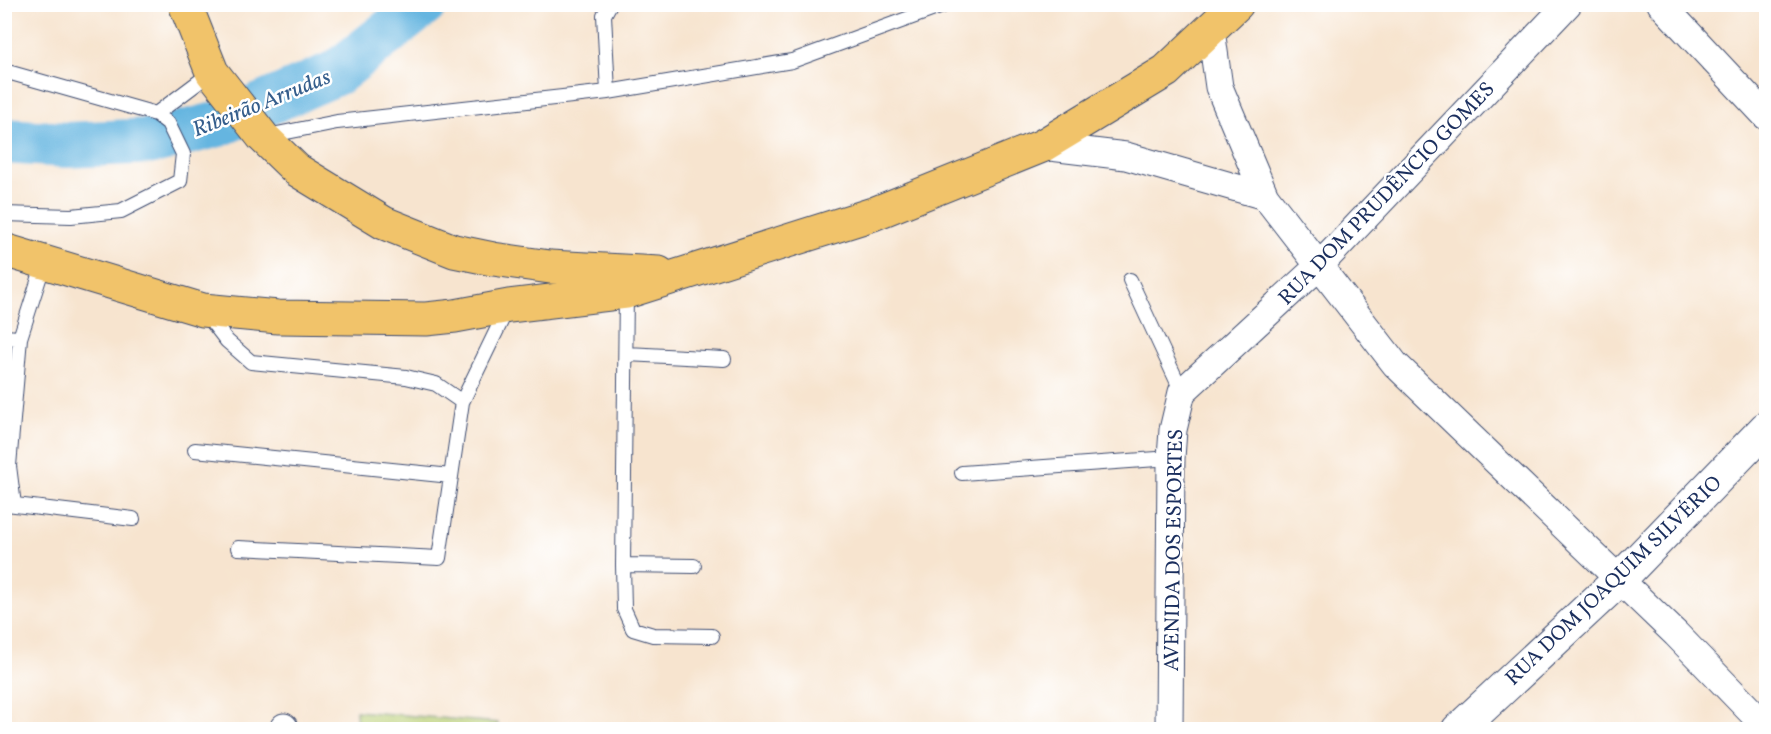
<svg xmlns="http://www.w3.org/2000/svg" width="1771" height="734" font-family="Vollkorn,serif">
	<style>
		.pitch { fill: #b9cf74; stroke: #6a7f69; stroke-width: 1.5 }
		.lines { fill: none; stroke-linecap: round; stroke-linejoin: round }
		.river { stroke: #65b5e0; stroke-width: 46 }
		.service-casing { stroke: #3c4a6f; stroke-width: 16 }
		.minor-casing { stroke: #3c4a6f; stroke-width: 29 }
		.tertiary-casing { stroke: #3c4a6f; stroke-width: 35 }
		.trunk-casing { stroke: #3c4a6f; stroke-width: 35 }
		.service { stroke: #fff; stroke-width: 14 }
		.minor { stroke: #fff; stroke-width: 27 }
		.tertiary { stroke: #fff; stroke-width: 33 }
		.trunk { stroke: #f1c36a; stroke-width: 33 }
		.labels { text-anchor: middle; stroke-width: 5; stroke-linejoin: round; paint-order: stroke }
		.street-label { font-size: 21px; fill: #1b2f5e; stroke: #fff }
		.water-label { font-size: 22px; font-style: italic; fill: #355e8c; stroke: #fff }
	</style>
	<rect width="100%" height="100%" fill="#fff"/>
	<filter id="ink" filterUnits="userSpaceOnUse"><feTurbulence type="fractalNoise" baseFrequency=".0167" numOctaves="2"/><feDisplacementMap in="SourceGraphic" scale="12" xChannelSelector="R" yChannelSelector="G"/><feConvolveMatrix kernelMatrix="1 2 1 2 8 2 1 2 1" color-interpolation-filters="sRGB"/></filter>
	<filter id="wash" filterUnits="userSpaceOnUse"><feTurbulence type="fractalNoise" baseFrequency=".008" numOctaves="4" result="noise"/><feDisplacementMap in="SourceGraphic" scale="24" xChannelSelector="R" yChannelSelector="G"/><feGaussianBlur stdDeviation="1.35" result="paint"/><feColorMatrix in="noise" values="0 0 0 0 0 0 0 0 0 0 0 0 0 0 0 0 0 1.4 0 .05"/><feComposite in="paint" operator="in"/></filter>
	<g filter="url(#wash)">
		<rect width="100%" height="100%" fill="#f7e4cf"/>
		<path class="pitch" d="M356,711L498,723L497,729H357Z"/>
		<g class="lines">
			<path class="river" d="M4,141L67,145L153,141L219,124L338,72L424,4"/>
		</g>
	</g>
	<g filter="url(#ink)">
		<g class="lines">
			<defs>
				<path id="service" d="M4,71L156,114L212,72
					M608,92L604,15L610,4
					M267,136L337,122L608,92L792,61L948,4
					M4,214L71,216L121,211L180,181L183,154L168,123L156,114
					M1130,280L1182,392
					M626,292L623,565L624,609L633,629L653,635L712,636
					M207,315L227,341L251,362L406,377L436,384L462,402
					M4,337L20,338
					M627,354L724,359
					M195,450L451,476
					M962,473L1171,458
					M7,504L133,519
					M14,505L9,466L20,338L44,263
					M238,548L439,558L462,402L507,309
					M623,565L694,566"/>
				<path id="minor" d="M1661,4L1766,116
					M1211,30L1219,87L1265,196L1395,364L1676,634L1766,727
					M1042,146L1126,156L1265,196
					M284,727V730
					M1169,730L1171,458L1173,430L1182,392L1320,265L1568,4"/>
				<path id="tertiary" d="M1458,730L1619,580L1766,428"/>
				<path id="trunk" d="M185,4L212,72L263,137L297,170L384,223L454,251L493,259L550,267L659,273
					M4,250L203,310L278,317L426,319L455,316L509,306L626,292L873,214L1042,146L1166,71L1237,4"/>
			</defs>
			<use href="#service" class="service-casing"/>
			<use href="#minor" class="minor-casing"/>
			<use href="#tertiary" class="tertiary-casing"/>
			<use href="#trunk" class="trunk-casing"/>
			<use href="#service" class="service"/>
			<use href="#minor" class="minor"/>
			<use href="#tertiary" class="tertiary"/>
			<use href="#trunk" class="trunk"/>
		</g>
	</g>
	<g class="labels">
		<g class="street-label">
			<text transform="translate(1386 193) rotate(-46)" y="7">RUA DOM PRUDÊNCIO GOMES</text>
			<text transform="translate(1173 550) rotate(-89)" y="7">AVENIDA DOS ESPORTES</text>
			<text transform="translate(1613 580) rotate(-44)" y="7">RUA DOM JOAQUIM SILVÉRIO</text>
		</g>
		<g class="water-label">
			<text transform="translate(261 102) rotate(-22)" y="8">Ribeirão Arrudas</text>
		</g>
	</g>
	<rect width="1771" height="734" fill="none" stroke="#fff" stroke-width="24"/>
</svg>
